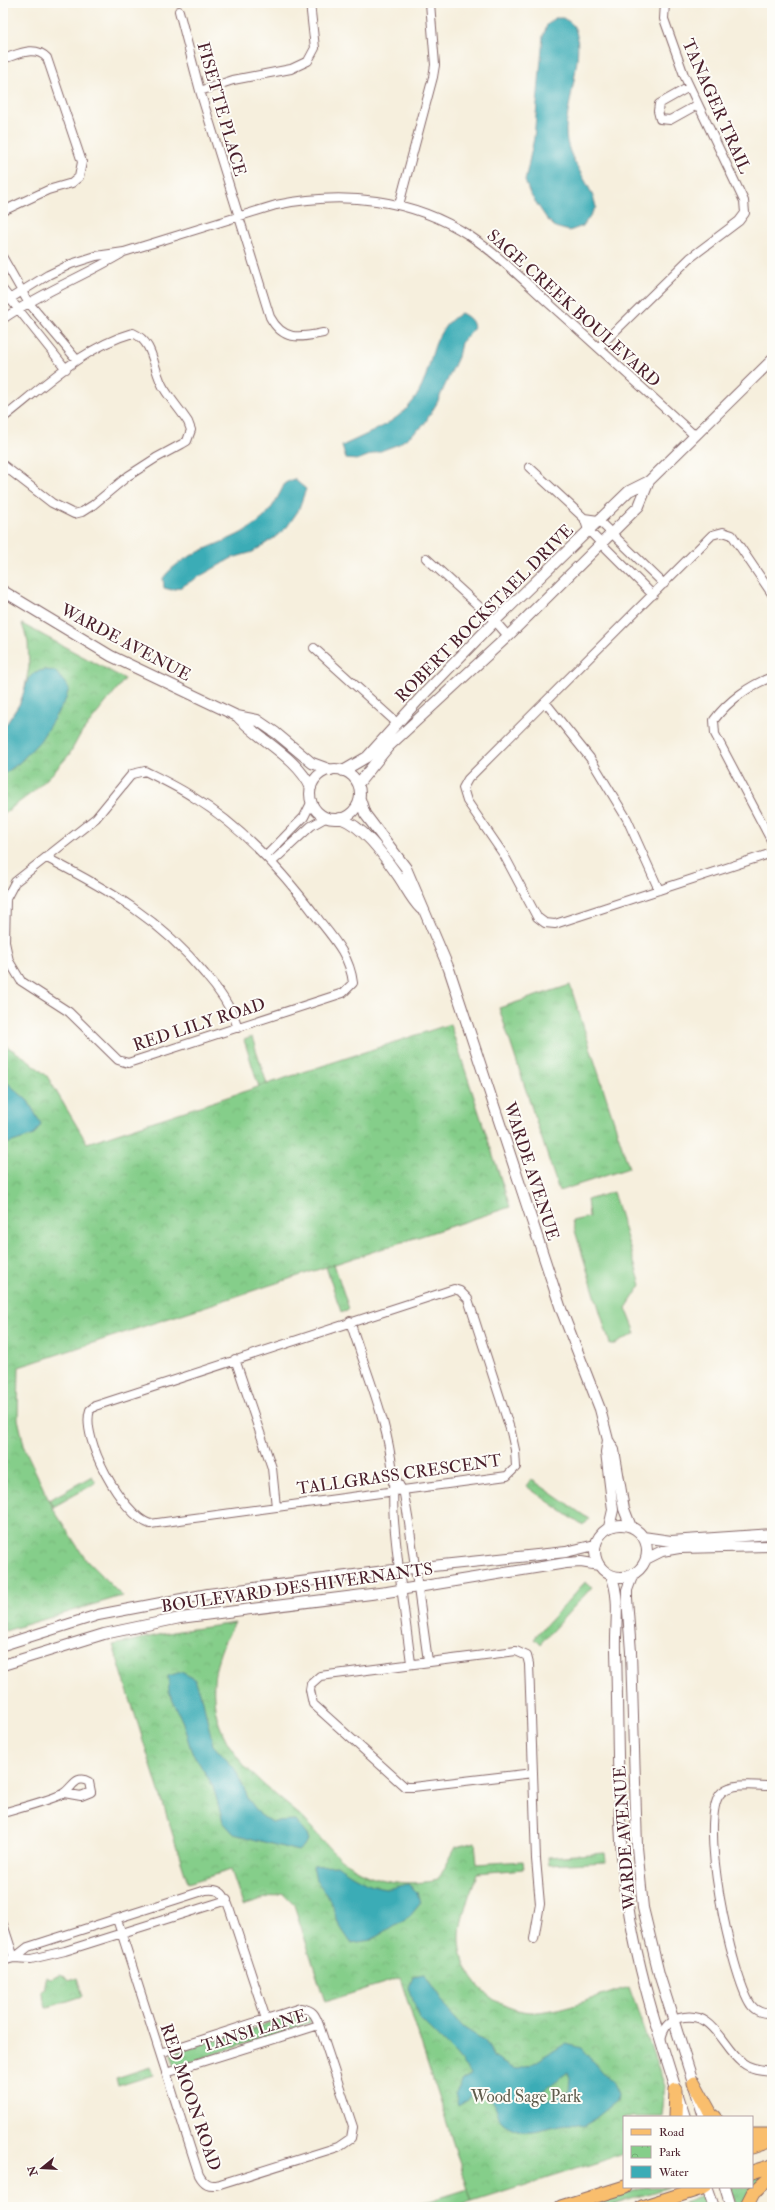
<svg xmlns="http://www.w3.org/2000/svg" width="775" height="2210" font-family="'IM FELL Double Pica',serif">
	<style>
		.grass { fill: url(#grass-tufts); stroke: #68765a }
		.park { fill: url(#park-crowns); stroke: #68765a }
		.garden { fill: #85ce8a; stroke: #68765a }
		.water { fill: #3bacb6; stroke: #426670; fill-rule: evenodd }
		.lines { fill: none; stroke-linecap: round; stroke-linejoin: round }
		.minor-casing { stroke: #866869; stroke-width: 10 }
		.tertiary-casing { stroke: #866869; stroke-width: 12 }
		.primary-casing { stroke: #866869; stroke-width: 15 }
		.minor { stroke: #fff; stroke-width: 8 }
		.tertiary { stroke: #fff; stroke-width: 10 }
		.primary { stroke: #f9be6d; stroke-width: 13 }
		.labels { text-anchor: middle; stroke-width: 4; stroke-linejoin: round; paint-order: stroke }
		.street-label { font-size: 17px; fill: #4a1f2b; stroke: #fdfcf7 }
		.park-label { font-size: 17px; fill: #5f5c4c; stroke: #fdfcf7 }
	</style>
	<defs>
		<pattern id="grass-tufts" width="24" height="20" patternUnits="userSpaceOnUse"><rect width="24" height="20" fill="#85ce8a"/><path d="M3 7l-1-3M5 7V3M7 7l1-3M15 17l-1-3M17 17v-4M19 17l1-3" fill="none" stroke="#74b077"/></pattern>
		<pattern id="park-crowns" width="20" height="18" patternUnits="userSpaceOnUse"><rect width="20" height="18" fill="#85ce8a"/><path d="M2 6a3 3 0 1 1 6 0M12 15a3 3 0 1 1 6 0" fill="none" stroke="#74b077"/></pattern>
	</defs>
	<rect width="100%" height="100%" fill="#fdfcf7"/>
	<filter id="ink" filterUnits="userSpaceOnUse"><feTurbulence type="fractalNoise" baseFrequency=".025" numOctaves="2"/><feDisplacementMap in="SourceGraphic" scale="8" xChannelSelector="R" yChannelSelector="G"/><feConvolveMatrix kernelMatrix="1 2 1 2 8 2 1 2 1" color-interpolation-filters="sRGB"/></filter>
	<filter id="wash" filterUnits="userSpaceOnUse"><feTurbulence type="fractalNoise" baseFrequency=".012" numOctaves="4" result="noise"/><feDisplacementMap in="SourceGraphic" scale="16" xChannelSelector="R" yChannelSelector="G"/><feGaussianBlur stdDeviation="0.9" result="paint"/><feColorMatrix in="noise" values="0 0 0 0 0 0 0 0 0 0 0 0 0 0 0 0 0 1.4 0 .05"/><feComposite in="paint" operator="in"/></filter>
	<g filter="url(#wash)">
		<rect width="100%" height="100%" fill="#f6efdd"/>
		<path class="grass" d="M570,985L629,1168L559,1191L499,1008Z
			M252,1037L267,1084L259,1087L244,1040Z
			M334,1264L349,1309L341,1312L326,1267Z
			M92,1476L96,1483L53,1507L49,1500Z
			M531,1479L589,1519L583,1526L526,1486Z
			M585,1582L592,1587L540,1644L534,1638Z
			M605,1853L606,1862L549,1865L548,1857Z
			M150,2067L153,2075L118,2086L116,2078Z
			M762,2177L741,2207H738L730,2187H752V2179Z
			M645,2187H669L616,2204L586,2207Z
			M468,2189L472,2202L456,2207H410Z
			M704,2195L709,2207H694L683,2203Z"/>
		<path class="park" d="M22,624L125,679L80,735L69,755L53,773L33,792L3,814V729L14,714L23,697L29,667L28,642Z
			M450,1024L510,1207L19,1367L18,1419L25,1449L52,1507L86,1560L122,1596L5,1631L3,1626V1044L27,1059L47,1076L87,1143Z
			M235,1623C210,1661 205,1708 231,1748C248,1775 278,1796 302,1817C312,1827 320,1839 330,1849C359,1879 397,1888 438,1880L456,1847L475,1842L477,1864L523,1861L524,1869L477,1873C471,1892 461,1914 460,1934C458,1977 495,2014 538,2012C565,2010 602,1995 629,1987L665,2086L662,2117H624V2154L472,2202L400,1978L325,2002L294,1905L282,1893L243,1905L231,1870L188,1883L113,1645L172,1632Z
			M59,1974L64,1976L68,1981L77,1978L83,1996L46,2008L41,1990L45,1988L44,1983L46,1976L50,1979Z
			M303,2015L311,2016L312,2022L175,2067L171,2054L293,2016Z"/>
		<path class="garden" d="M613,1192L641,1285L626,1308L636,1333L615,1344H610L572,1221L589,1217L587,1200Z"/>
		<path class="water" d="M555,18H563C566,20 571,22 573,25C587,45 566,106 566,131C566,160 591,181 596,207L583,226L569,231L555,227L547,219L530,194L525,181L534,138L543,36L547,25Z
			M461,313C469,317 473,320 474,328L461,343L458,357L437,403L423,426L399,444L357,460L346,459L342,446C368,433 399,423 416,397C435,368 427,333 461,313Z
			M294,479L306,489L298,511L287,527L274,538L253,552L232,558L181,587L172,590L164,588L163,578C187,547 233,545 262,519C272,510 279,495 285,483Z
			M45,670L55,671L69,688L66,699L40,741L19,763L3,775V729L20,703L28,679L35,672Z
			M3,1079L28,1101L41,1124L34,1135L3,1145Z
			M181,1672L195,1679L203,1701L213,1745L235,1769L249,1800L262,1817L273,1822L295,1821L307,1835L309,1841L298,1851L234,1834L223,1822L213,1786L191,1750L183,1723L169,1692L168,1676Z
			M337,1865C351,1875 368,1886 386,1888C393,1889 402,1885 408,1884L417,1892L420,1904L410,1916L371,1940L351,1943L339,1925L327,1893L316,1881L313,1866Z
			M424,1974L452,2015L464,2028L485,2041L495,2058L515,2070L529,2066L565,2044L581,2048L614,2086L618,2095L617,2101L592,2121L583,2126C559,2118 535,2139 512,2128C494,2120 501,2114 492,2102C488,2096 482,2093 476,2089L468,2100L458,2106L455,2093L463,2079L472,2075L456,2055L419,2018L409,1988L413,1976ZM568,2072L570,2078L569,2092C559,2100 545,2102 533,2098Z"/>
	</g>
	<g filter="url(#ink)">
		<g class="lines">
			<defs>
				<path id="minor" d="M179,11L200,91L270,317C283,341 299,338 323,333
					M3,59C19,54 35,45 47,58L82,162L79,177L72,183L48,190L3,211
					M689,87L659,104L658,111L660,119L670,120L697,105
					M200,91L233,80L291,69L308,61L315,48L310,3
					M399,205L433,77L435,65L430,3
					M3,258L28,302L77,360
					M3,290L66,369
					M3,303L48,275L71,264L96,256L124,252L276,205C343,191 412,198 470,236C500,256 526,283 553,307C600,349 647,392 694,435
					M3,319C40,293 82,277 121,254
					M599,347L690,258L739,221L745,213L744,201L684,75L664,19L665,3
					M3,418C43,387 83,347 133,333C156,343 152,371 165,390C172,401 181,411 188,422L191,430L187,441L182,444L156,458L128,476L93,505L82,512L74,514L52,503L3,465
					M529,467L584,518L588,530L653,595
					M584,518L598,520L664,584
					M426,558L495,621L508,636
					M772,594L732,535L723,532L712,535L468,779L463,788L467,801L504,855L537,917L545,923L555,924L772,853
					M314,648L398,724
					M772,677C750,685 728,701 714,720L715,734L772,842
					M545,702L590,758L627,819L659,890
					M145,771C161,779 178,787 193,797C243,827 284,873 319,920C335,940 350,957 353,983L343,993L128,1063L118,1060L69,1012L21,981L9,961L5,942L6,899L15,882L96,818L132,774Z
					M266,856L304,817L312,801
					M47,858C109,890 160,919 205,974C219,990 232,1008 238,1028
					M272,862L311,826L327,817
					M454,1289L460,1291L468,1299L511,1432L515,1450L516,1467L507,1476L150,1524C122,1515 80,1438 90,1410L95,1406Z
					M350,1321C364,1366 384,1412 391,1458C395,1479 392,1500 394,1521C398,1569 405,1616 411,1663
					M235,1359L272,1468L276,1507
					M394,1475L404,1494L409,1523L428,1661
					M516,1651L527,1656L529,1664L533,1773L413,1787H405L313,1704L310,1690L311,1684L320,1676Z
					M533,1773L536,1859L540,1904L534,1939
					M772,1786C757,1786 734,1782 722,1792C696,1814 732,1978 751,2005C755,2011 765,2015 772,2012
					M3,1813C16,1809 55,1799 64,1793C73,1787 76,1774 89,1782L91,1792L81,1796L64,1793
					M227,1900L65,1951L31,1959L14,1958L28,1947L206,1890C223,1888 225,1896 230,1910L266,2019
					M117,1919L199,2175C204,2184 209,2187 220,2184L338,2147L351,2138L353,2127L319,2025
					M3,1924L14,1958L3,1961
					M661,2040C663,2029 667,2022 679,2018C714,2009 721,2045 743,2063C750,2069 762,2070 772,2071
					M160,2053L300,2008C313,2010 315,2014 319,2025L166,2073"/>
				<path id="tertiary" d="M3,591L111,656L237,716L257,720L276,733L312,763L331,770
					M237,716C259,740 298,758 311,788
					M310 794a25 25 0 1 1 50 0a25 25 0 1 1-50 0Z
					M343,771L367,757L423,695L495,621L629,491L649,481L772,360
					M358,784L389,746L508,636L639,506L649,481
					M360,799L365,814L406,868L449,969L561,1309L600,1409L608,1440L614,1450L624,1509L631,1527
					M340,818C364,827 382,853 396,873C405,885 410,898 421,909
					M608,1440L606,1452L613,1510L609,1527
					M595 1551a26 26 0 1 1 52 0a26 26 0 1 1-52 0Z
					M643,1537L671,1541L772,1534
					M646,1559L662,1551L679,1548L772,1546
					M633,1574L627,1590V1598L631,1652L637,1847L643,1908L659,1974L704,2117
					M611,1575C621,1599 615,1625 616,1650C618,1718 617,1788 622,1856C629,1946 657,2031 685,2117
					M3,1645L98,1615L208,1594L385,1571L566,1552L595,1545
					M3,1665L104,1634L180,1618L387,1592L566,1563L581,1562L599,1565
					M707,2187L714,2207
					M725,2187L731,2207"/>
				<path id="primary" d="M694,2083L711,2114L715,2117
					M675,2117L676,2090
					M752,2135H772
					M752,2147L772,2140
					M752,2172L772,2166
					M561,2207L625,2187
					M642,2207L705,2187
					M746,2207L753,2193L772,2176"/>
			</defs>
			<use href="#minor" class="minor-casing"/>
			<use href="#tertiary" class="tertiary-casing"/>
			<use href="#primary" class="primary-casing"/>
			<use href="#minor" class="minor"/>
			<use href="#tertiary" class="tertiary"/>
			<use href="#primary" class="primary"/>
		</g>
	</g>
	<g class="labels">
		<g class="street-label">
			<text transform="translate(717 106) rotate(66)" y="6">TANAGER TRAIL</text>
			<text transform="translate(222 109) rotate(74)" y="6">FISETTE PLACE</text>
			<text transform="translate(574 308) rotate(42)" y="6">SAGE CREEK BOULEVARD</text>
			<text transform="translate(484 613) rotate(-45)" y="6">ROBERT BOCKSTAEL DRIVE</text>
			<text transform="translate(126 642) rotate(28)" y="6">WARDE AVENUE</text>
			<text transform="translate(199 1024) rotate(-18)" y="6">RED LILY ROAD</text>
			<text transform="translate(532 1171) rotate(72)" y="6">WARDE AVENUE</text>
			<text transform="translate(399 1474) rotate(-8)" y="6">TALLGRASS CRESCENT</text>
			<text transform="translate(297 1587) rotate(-8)" y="6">BOULEVARD DES HIVERNANTS</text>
			<text transform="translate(624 1838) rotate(-94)" y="6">WARDE AVENUE</text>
			<text transform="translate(254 2030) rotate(-17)" y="6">TANSI LANE</text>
			<text transform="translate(191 2097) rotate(71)" y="6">RED MOON ROAD</text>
		</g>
		<g class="park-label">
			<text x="526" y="2102">Wood Sage Park</text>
		</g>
	</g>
	<rect width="775" height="2210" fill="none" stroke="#fdfcf7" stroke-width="16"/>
	<rect x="623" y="2116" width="130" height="72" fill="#fdfcf7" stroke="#b5a4a5"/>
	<rect x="631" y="2129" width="20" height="6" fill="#f9be6d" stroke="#b5a4a5"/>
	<text x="659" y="2136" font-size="12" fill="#4a1f2b">Road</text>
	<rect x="631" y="2146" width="20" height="12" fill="url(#park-crowns)" stroke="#b5a4a5"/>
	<text x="659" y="2156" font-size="12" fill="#4a1f2b">Park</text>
	<rect x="631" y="2166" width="20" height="12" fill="#3bacb6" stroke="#b5a4a5"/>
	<text x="659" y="2176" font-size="12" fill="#4a1f2b">Water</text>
	<g transform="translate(42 2168) rotate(252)" stroke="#fdfcf7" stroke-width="3" paint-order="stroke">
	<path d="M0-3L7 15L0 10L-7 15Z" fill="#4a1f2b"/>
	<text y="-6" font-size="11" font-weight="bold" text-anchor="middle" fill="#4a1f2b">N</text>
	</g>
</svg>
